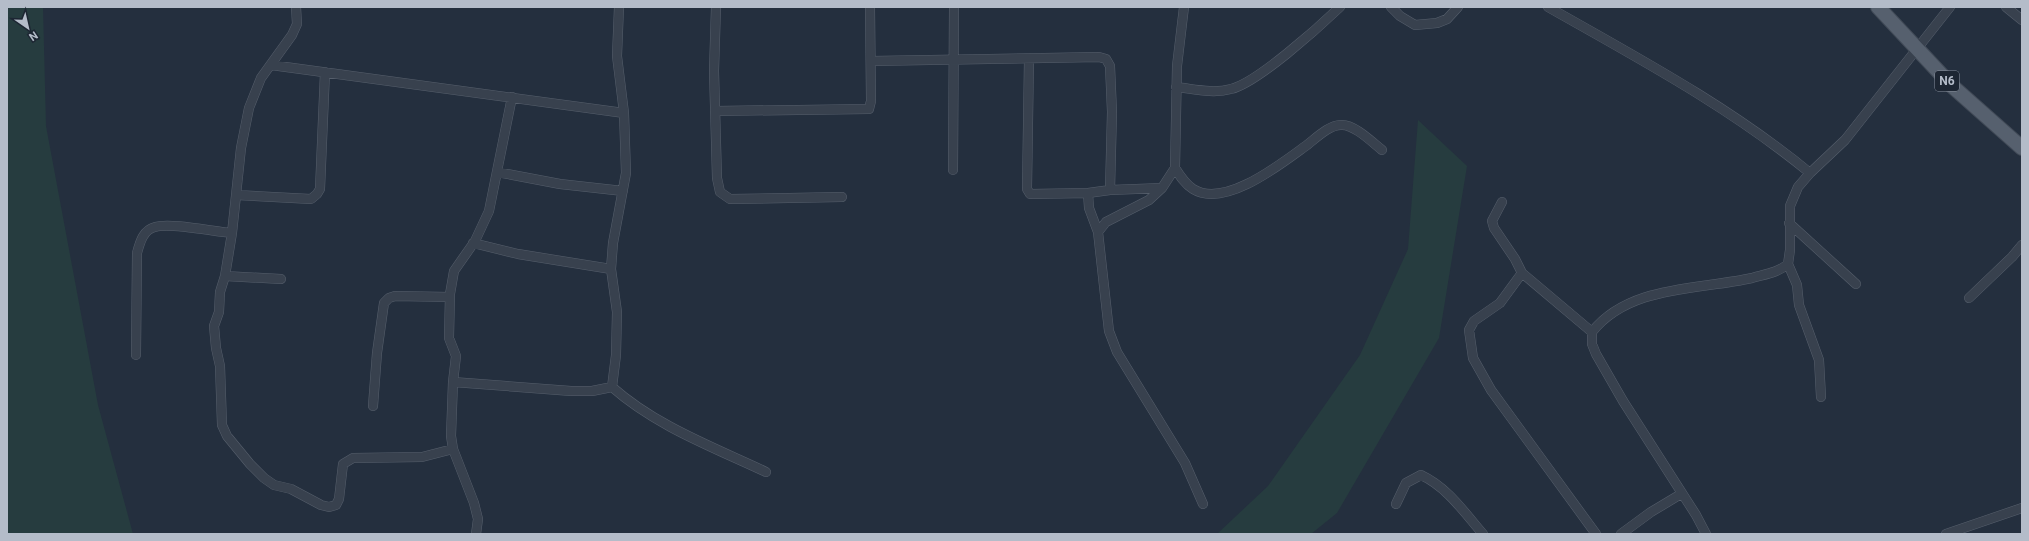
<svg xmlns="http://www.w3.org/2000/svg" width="2029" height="541" font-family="Roboto,sans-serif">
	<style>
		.green { fill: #263c3f }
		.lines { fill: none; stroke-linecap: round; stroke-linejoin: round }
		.street-casing { stroke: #565f6c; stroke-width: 10 }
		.primary-casing { stroke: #414a57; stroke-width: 16 }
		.street { stroke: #38414e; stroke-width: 9 }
		.primary { stroke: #56606e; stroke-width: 14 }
		.labels { text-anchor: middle; stroke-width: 3.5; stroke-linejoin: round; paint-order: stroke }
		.shield { fill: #1d2633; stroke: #878f9c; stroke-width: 1 }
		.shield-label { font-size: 12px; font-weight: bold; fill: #b4bcc9 }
	</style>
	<rect width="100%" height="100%" fill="#242f3e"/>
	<path class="green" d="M7,7H43L46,126L98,405L133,534H7Z
		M1418,120L1467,166L1439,338L1337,513L1311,534H1217L1268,486L1360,355L1408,249Z"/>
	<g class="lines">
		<defs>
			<path id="street" d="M296,7L297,24L292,35L261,78L249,108L241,148L232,233L225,276L220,292L219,312L214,326L216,348L220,366L222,425L227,436L250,464L264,478L274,485L291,489L321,505L329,507L336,505L339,499L343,464L353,458L422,457L453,449
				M716,7L714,71L717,178L720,192L730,199L842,197
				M1391,7L1400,16L1415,25L1437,23L1447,19L1458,7
				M1548,7C1638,58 1730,107 1810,173
				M2006,7L2022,20
				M1029,59L1027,189L1030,194L1088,193L1110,190L1162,188
				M871,61L1099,57L1106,59L1110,66L1112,112L1110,190
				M271,65L624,113
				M1176,87C1194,89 1213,94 1231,89C1257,83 1319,27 1340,7
				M715,111L869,109L871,101L870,7
				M1175,168C1180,176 1185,184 1193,189C1225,209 1282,163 1307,145C1316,138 1329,125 1341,125C1354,124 1372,142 1382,150
				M953,170L954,7
				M497,172L560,184L623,191
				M1088,193L1089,208L1098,232L1109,331L1117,352L1185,463L1203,504
				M236,195L311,199L317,194L320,189L325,72
				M1502,202L1492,221L1494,228L1515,259L1522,273L1592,332C1629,285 1699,290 1752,278C1766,274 1777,273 1788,264
				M1789,223L1856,284
				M1098,232L1106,222L1149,200L1162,188L1175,168L1177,66L1184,7
				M473,243L518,254L611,269
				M1522,273L1500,303L1474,321L1469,330L1473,358L1491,390L1596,534
				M225,276L281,279
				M1969,298L2012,257L2022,245
				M1592,332V344L1596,354L1623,401L1696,515L1706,534
				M136,355L137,253C140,242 143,230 155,227C170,222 215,232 232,233
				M453,382L571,391H592L612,387L616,355L617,312L611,269L613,243L626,173L624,113L617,56L619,7
				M612,387C656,426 713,447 766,472
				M1821,397L1819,360L1799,305L1797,285L1788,264L1790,250V206L1798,187L1810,173L1845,140L1950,7
				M373,406L377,353L384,303L389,298L395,296L450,297
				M1396,504L1406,483L1421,475C1447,487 1464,512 1483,534
				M476,534L478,519L474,503L453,449L451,436L453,382L456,356L449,338L450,294L454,271L475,241L489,211L512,97
				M1621,534L1651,512L1681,494
				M1946,534L2022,508"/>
			<path id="primary" d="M1878,7L1952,86L2022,148"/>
		</defs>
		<use href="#street" class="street-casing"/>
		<use href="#primary" class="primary-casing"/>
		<use href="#street" class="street"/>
		<use href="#primary" class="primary"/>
	</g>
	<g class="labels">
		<rect class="shield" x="1935" y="71" width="24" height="20" rx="3"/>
		<g class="shield-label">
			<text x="1947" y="85">N6</text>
		</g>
	</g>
	<rect width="2029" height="541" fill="none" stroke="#b4bcc9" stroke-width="16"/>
	<g transform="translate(28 28) rotate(146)" stroke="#1d2633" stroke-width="3" paint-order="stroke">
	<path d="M0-3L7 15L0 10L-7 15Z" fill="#b4bcc9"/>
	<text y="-6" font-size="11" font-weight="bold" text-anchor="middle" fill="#b4bcc9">N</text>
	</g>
</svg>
